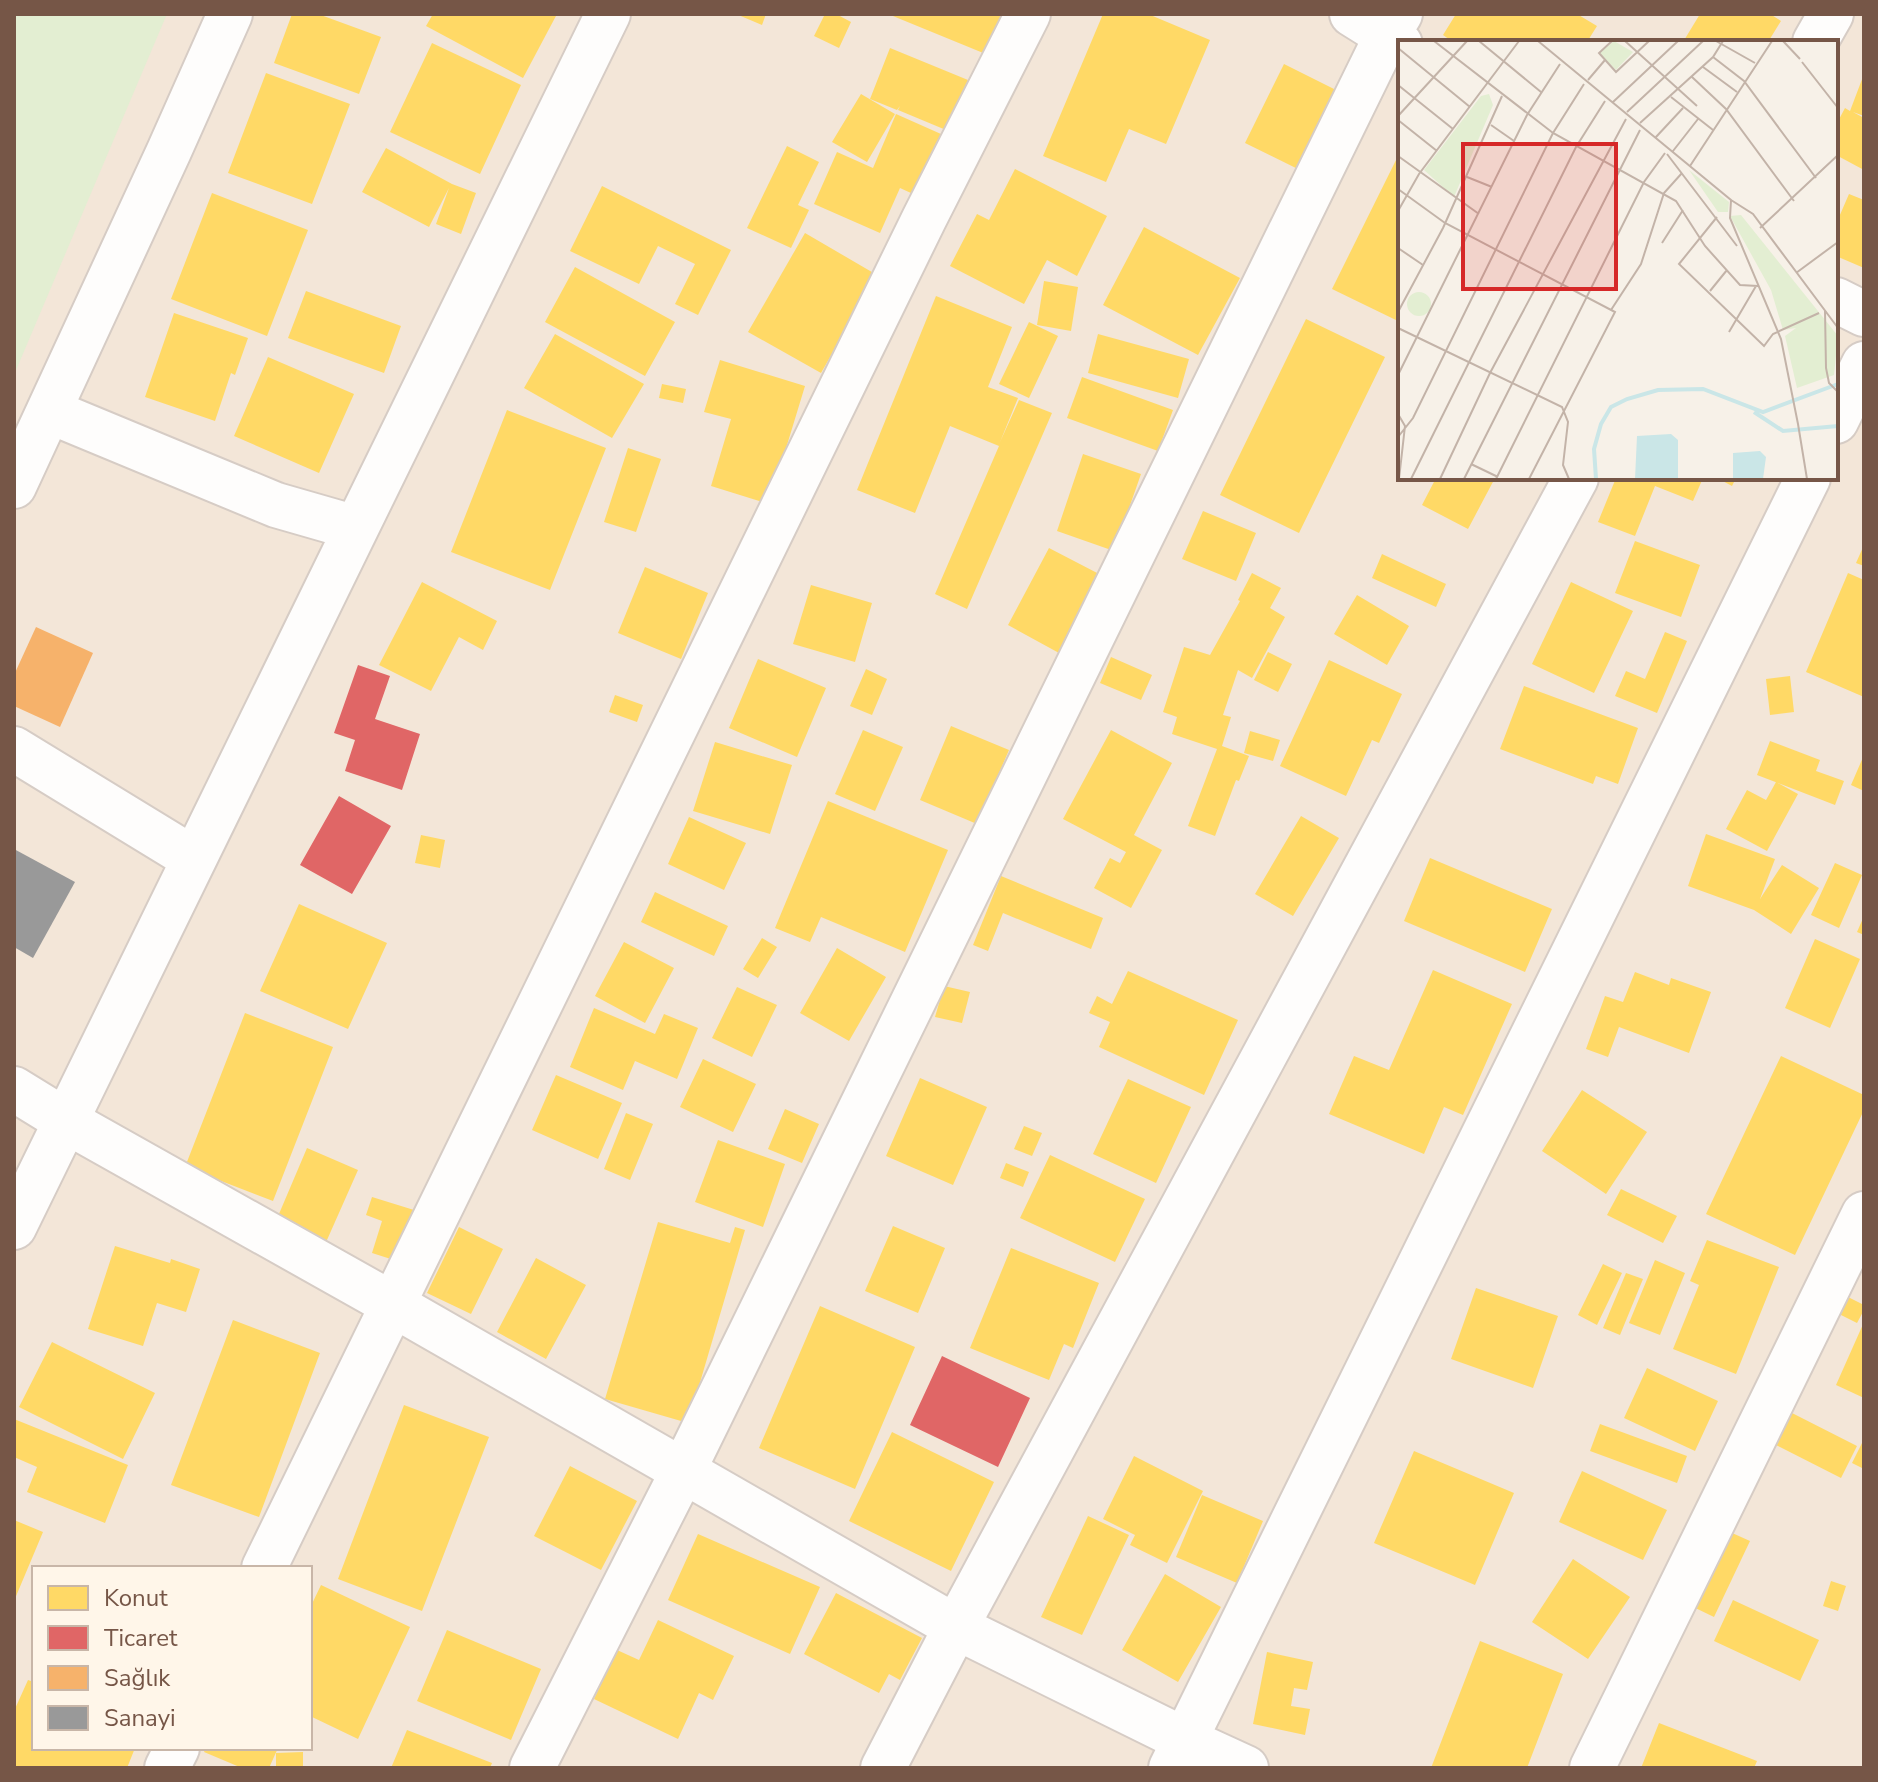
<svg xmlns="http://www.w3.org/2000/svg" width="1878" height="1782" font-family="'Nunito Sans',sans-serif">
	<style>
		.residential { fill: #f3e6d8; fill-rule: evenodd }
		.green { fill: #e3eed2 }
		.homes { fill: #ffd966 }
		.shops { fill: #e06666 }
		.health { fill: #f6b26b }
		.industry { fill: #999 }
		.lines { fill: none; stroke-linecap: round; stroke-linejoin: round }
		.minor-casing { stroke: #d6ccc5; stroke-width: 48 }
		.minor { stroke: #fefdfc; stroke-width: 44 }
		.inset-river { fill: none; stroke: #cae6e7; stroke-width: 4 }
		.inset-road { fill: none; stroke: #c3b3a8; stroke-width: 2 }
		.view { fill: #d62828; fill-opacity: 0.15; stroke: #d62828; stroke-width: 4 }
		.inset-edge { fill: none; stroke: #765647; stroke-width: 4 }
	</style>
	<rect width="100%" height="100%" fill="#f7f1e8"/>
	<path class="residential" d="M14,14H1864V1768H14ZM1400,42H1836V478H1400ZM34,1568H310V1748H34Z"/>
	<path class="green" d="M14,14H167L14,375Z"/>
	<path class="homes" d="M292,14H318L381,37L359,94L274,63Z
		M433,14H557L523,78L426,26Z
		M736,14H766L762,25Z
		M825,14H836L851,22L839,48L814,36Z
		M888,14H1011L993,57Z
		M1103,14H1148L1210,40L1166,144L1129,129L1106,182L1043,156Z
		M1456,14H1577L1597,26L1587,42H1453L1443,35Z
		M1700,14H1770L1781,21L1768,42H1683Z
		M432,43L521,85L480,174L390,132Z
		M890,48L968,80L946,130L898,110L900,106L897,110L870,99Z
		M1284,64L1344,94L1306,173L1245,143Z
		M266,73L350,104L312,204L228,173Z
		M1864,74V116L1853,112L1864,118V170L1836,155V125L1845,108L1850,111Z
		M861,94L895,114L867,162L832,142Z
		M896,114L950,138L924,199L900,188L880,233L814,204L837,152L873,168Z
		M787,146L819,162L798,205L809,210L791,248L747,228Z
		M386,148L452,184L476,193L461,234L436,224L449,188L429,227L362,192Z
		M1400,152V322L1332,289Z
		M1015,169L1107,216L1077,276L1047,260L1024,304L950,266L977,214L989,220Z
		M602,186L731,250L698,315L675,304L695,264L658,246L639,284L570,251Z
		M212,193L308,230L267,336L171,299Z
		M1849,194L1864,200V268L1836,256V224Z
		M1144,227L1240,278L1198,355L1103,305Z
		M805,233L877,275L821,373L748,332Z
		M575,267L675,322L645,376L545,322Z
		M1044,281L1078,287L1071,331L1037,325Z
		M306,291L401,326L384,373L288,338Z
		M936,296L1012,327L988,387L1018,398L1000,442L1019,400L1052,413L967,609L935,594L999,446L950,426L915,513L857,490Z
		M174,313L248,338L235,375L231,373L215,421L145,397Z
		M1306,319L1385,357L1299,533L1220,495Z
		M1029,322L1058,336L1029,398L999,384Z
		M555,334L644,384L612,438L524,388Z
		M1098,334L1189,359L1178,398L1088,373Z
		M268,357L354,394L319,473L234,436Z
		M720,360L805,386L769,504L711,486L731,419L704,412Z
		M1082,377L1173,410L1158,451L1067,418Z
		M662,384L686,389L683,403L659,398Z
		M507,410L606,448L550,590L451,552Z
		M628,448L661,459L636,532L604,522Z
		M1083,454L1141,474L1114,551L1057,531Z
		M1436,478H1495L1468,529L1422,505Z
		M1616,478H1703L1693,501L1655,486L1635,536L1598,522Z
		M1717,478H1736L1732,486Z
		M1203,511L1256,533L1236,581L1182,559Z
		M1635,541L1700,565L1681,617L1615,593Z
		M1864,545V566L1856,563Z
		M1049,548L1101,575L1059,653L1008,625Z
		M1382,554L1446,584L1436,607L1372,578Z
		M645,567L708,593L681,659L618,633Z
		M1252,573L1281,588L1270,608L1285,617L1252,678L1238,670L1223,715L1231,717L1222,746L1249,756L1239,781L1236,780L1215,836L1188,826L1217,749L1172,734L1177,717L1163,712L1184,647L1210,655L1240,601L1238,600Z
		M1848,573L1864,580V697L1806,672Z
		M422,582L497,621L483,650L459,637L431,691L379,665Z
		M1571,582L1633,611L1594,693L1532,664Z
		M811,585L872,603L855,662L793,644Z
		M1357,595L1409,626L1387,665L1334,634Z
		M1665,632L1687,641L1657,713L1615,696L1626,671L1645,679Z
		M1268,652L1292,664L1278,692L1254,680Z
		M1111,657L1152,675L1141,700L1100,683Z
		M758,659L826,688L797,757L729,728Z
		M1329,660L1402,694L1379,743L1372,740L1346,796L1280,766Z
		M866,669L887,679L872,715L850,706Z
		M1790,676L1794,712L1770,715L1766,679Z
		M1524,686L1638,728L1618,784L1596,776L1593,784L1500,749Z
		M615,695L643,705L637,722L609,712Z
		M951,726L1009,750L977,824L920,800Z
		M863,730L903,747L875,811L835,794Z
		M1111,730L1172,763L1134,835L1162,850L1131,908L1094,888L1110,858L1120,863L1126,852L1063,819Z
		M1250,731L1280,740L1273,761L1244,753Z
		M1770,741L1820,760L1816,771L1844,781L1835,805L1757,775Z
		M715,742L792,765L770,834L693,811Z
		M1864,755V791L1851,785Z
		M1776,782L1798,794L1767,851L1726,829L1747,790L1766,800Z
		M828,801L948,850L905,952L821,917L810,942L775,928Z
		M1301,816L1339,838L1293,916L1255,894Z
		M689,817L746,843L724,890L668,864Z
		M1706,834L1775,859L1760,899L1782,865L1819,888L1791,934L1754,910L1688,886Z
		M421,835L445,840L440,868L415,863Z
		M1430,858L1552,909L1525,972L1404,921Z
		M1835,863L1862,875L1839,928L1811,915Z
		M1001,876L1103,918L1091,949L1003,913L988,951L973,945Z
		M655,892L728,926L714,956L641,922Z
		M299,904L387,943L348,1029L260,991Z
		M1864,916V935L1857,932Z
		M762,938L777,947L758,978L743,969Z
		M1815,939L1860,959L1830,1028L1785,1008Z
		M624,942L674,968L645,1023L595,996Z
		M837,948L886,977L849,1041L800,1013Z
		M1433,970L1512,1004L1463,1115L1444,1107L1424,1154L1329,1114L1354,1056L1389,1070Z
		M1128,971L1238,1020L1204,1095L1099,1047L1110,1022L1089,1013L1097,996L1112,1004Z
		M1635,972L1669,985L1671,978L1711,992L1689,1053L1619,1027L1608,1057L1586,1049L1605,996L1623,1002Z
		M944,986L970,992L962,1023L935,1017Z
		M737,987L777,1005L752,1057L712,1038Z
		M594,1008L655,1034L664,1014L698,1028L677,1079L635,1061L623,1090L570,1067Z
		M245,1013L333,1047L273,1201L185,1167Z
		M1781,1056L1864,1095V1110L1795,1255L1706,1214Z
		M703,1059L756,1084L733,1132L680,1107Z
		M556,1075L622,1103L598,1159L532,1130Z
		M920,1078L987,1107L953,1185L886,1156Z
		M1128,1079L1191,1107L1156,1183L1093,1154Z
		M1582,1090L1647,1132L1606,1194L1542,1151Z
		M785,1109L819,1124L802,1163L768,1149Z
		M626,1113L653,1124L630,1180L604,1169Z
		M1024,1126L1042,1133L1032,1156L1014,1149Z
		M718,1140L785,1164L763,1227L695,1202Z
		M307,1148L358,1170L323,1249L273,1228Z
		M1050,1155L1145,1199L1115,1262L1020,1218Z
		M1006,1163L1029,1172L1023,1187L1000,1178Z
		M1621,1189L1677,1216L1663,1243L1607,1215Z
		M372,1197L414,1210L397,1261L372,1253L382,1221L366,1215Z
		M658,1222L730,1243L735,1227L745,1230L688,1423L605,1399Z
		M893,1226L945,1248L918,1313L865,1291Z
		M459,1227L503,1249L471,1314L427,1293Z
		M1707,1240L1779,1267L1736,1374L1673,1349L1699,1285L1690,1281Z
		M115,1246L170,1263L171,1259L200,1269L186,1312L157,1303L143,1346L88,1329Z
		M1011,1248L1099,1283L1073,1348L1064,1344L1049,1380L970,1348Z
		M536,1258L586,1285L546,1359L497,1332Z
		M1655,1260L1685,1273L1660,1335L1629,1323Z
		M1603,1264L1622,1273L1597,1325L1578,1315Z
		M1626,1273L1643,1279L1620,1335L1603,1328Z
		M1476,1288L1558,1316L1533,1388L1451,1359Z
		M1840,1293L1864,1305V1310L1857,1323L1831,1310Z
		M820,1306L915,1347L855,1489L759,1448Z
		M233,1320L320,1353L259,1517L171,1485Z
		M1864,1322V1398L1836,1385Z
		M52,1342L155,1393L123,1459L19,1407Z
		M1647,1368L1718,1401L1695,1451L1624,1418Z
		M404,1405L489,1437L422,1611L338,1579Z
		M1792,1413L1857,1446L1841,1478L1776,1445Z
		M14,1419L128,1465L105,1523L27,1492L37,1467L14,1457Z
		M1600,1424L1687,1456L1677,1483L1590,1451Z
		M892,1432L994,1482L951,1571L849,1521Z
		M1864,1439V1469L1852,1463Z
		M1414,1451L1514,1493L1475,1585L1374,1543Z
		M1134,1456L1203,1491L1167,1563L1130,1545L1135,1535L1103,1519Z
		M570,1466L637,1501L601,1570L534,1536Z
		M1582,1471L1667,1510L1643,1560L1559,1522Z
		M1202,1495L1263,1521L1237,1583L1176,1557Z
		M1088,1516L1129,1535L1082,1635L1041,1617Z
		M14,1520L43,1532L14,1601Z
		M1721,1528L1750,1541L1714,1617L1685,1603Z
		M698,1534L820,1587L790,1654L668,1600Z
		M1573,1559L1630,1597L1588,1659L1532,1622Z
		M1165,1574L1221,1607L1178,1682L1122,1650Z
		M1831,1581L1846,1586L1838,1611L1823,1606Z
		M321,1585L410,1627L358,1739L310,1716V1608Z
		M836,1593L922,1638L900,1680L889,1674L879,1693L804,1654Z
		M1733,1600L1819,1640L1800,1681L1714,1641Z
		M658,1620L734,1656L713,1700L699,1693L678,1739L594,1699L617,1650L639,1660Z
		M447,1630L541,1669L511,1740L417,1701Z
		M1480,1641L1563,1674L1527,1768H1431Z
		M1267,1652L1313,1662L1307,1690L1294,1688L1291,1706L1310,1709L1305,1735L1253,1724Z
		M28,1680L34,1682V1748H135L127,1768H14V1711Z
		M1659,1723L1757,1761L1754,1768H1641Z
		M407,1730L492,1763L490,1768H391Z
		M206,1748H278L269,1768H242L204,1752Z
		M303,1752V1768H276V1753Z"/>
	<path class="shops" d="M358,665L390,676L375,719L420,734L402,790L345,771L355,740L334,733Z
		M339,796L391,826L352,894L300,865Z
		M942,1356L1030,1398L998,1467L910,1425Z"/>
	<path class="health" d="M36,627L93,653L60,727L14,706V675Z"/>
	<path class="industry" d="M14,849L75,882L33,958L14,947Z"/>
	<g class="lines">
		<defs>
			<path id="minor" d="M1352,14L1400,44
				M1815,42L1831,14
				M1836,300L1864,314
				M49,411L276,505L356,528
				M1836,421L1864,364
				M14,486L169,151L230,14
				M14,749L194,859
				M14,1089L66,1121L392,1304L956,1627L1185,1740L1246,1768
				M14,1227L608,14
				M264,1568L924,219L1028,14
				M167,1768L177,1748
				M532,1768L683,1471L1387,35L1400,14
				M883,1768L956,1627L1576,478
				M1171,1768L1808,478
				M1592,1768L1864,1214"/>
		</defs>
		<use href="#minor" class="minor-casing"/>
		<use href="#minor" class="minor"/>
	</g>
	<g transform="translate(1398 40)">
		<rect width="440" height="440" fill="#f7f1e8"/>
		<path d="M216,1L235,12L218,30L201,13ZM91,54L95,65L56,157L26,130L83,56ZM291,130L331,162L330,172H320ZM343,175L440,296L436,335L399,348L387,296L398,288L385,290L373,250L332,176ZM9 264a12 12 0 1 1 24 0a12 12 0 1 1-24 0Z" fill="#e3eed2"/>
		<path d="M273,394L280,400V439H237L239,396ZM362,411L368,417L365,439H335V413Z" fill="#cae6e7"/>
		<path class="inset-river" d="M356,372L385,391L440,386M198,439L196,409L203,384L213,367L229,359L260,350L305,349L365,372L440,344"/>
		<path class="inset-road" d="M36,1L155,93L278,161L307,206L342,245L360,246M81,1L143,52M140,1L333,160L332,178L383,299L400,384M214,1L201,13L218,32L251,1M227,1L299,66M318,1L357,23M385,1L402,19M0,8L72,67M315,17L346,41L418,138M404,22L440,68M305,27L339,52M294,37L328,69L396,161M190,40L207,20M0,45L55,89M273,57L315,90M215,62L280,1M229,72L305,1M0,76L69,1M0,80L39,111M242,83L315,17L325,1M93,85L116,101M258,97L285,68M275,111L300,79M269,114L339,206M0,116L81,174M292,126L374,1M69,137L94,147M0,149L47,183L217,272L131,439M333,160L355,174L440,288M0,171L21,134L121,1M319,177L281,224L366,306L375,294L421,273M362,188L440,115M264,203L285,170M0,208L25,225M398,233L440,202M312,251L329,230M213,270L243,224L266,153L284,133M427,271L428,328L431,343L440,352M0,272L45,188L104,56M0,288L164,367L170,382L165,425L171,439M331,292L358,246M0,335L129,75L162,24M0,374L7,386L1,439M400,384L409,439M0,397L15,378L155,93L186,44M73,424L100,437M13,439L178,107L207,61M42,439L92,333L228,79M66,439L242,90M98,439L246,142L267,113"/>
		<path class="view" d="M65,104H218V249H65Z"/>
		<rect width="440" height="440" class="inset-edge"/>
	</g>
	<rect width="1878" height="1782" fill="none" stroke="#765647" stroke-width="32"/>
	<rect x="32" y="1566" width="280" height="184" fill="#fff6e9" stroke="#c8b6a8" stroke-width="2"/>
	<rect x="48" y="1586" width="40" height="24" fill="#ffd966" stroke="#c8b6a8" stroke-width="2"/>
	<text x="104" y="1606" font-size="24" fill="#765647">Konut</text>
	<rect x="48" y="1626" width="40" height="24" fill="#e06666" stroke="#c8b6a8" stroke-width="2"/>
	<text x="104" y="1646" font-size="24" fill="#765647">Ticaret</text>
	<rect x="48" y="1666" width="40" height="24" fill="#f6b26b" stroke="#c8b6a8" stroke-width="2"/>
	<text x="104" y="1686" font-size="24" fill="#765647">Sağlık</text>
	<rect x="48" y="1706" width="40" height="24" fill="#999999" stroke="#c8b6a8" stroke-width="2"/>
	<text x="104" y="1726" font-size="24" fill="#765647">Sanayi</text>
</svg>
